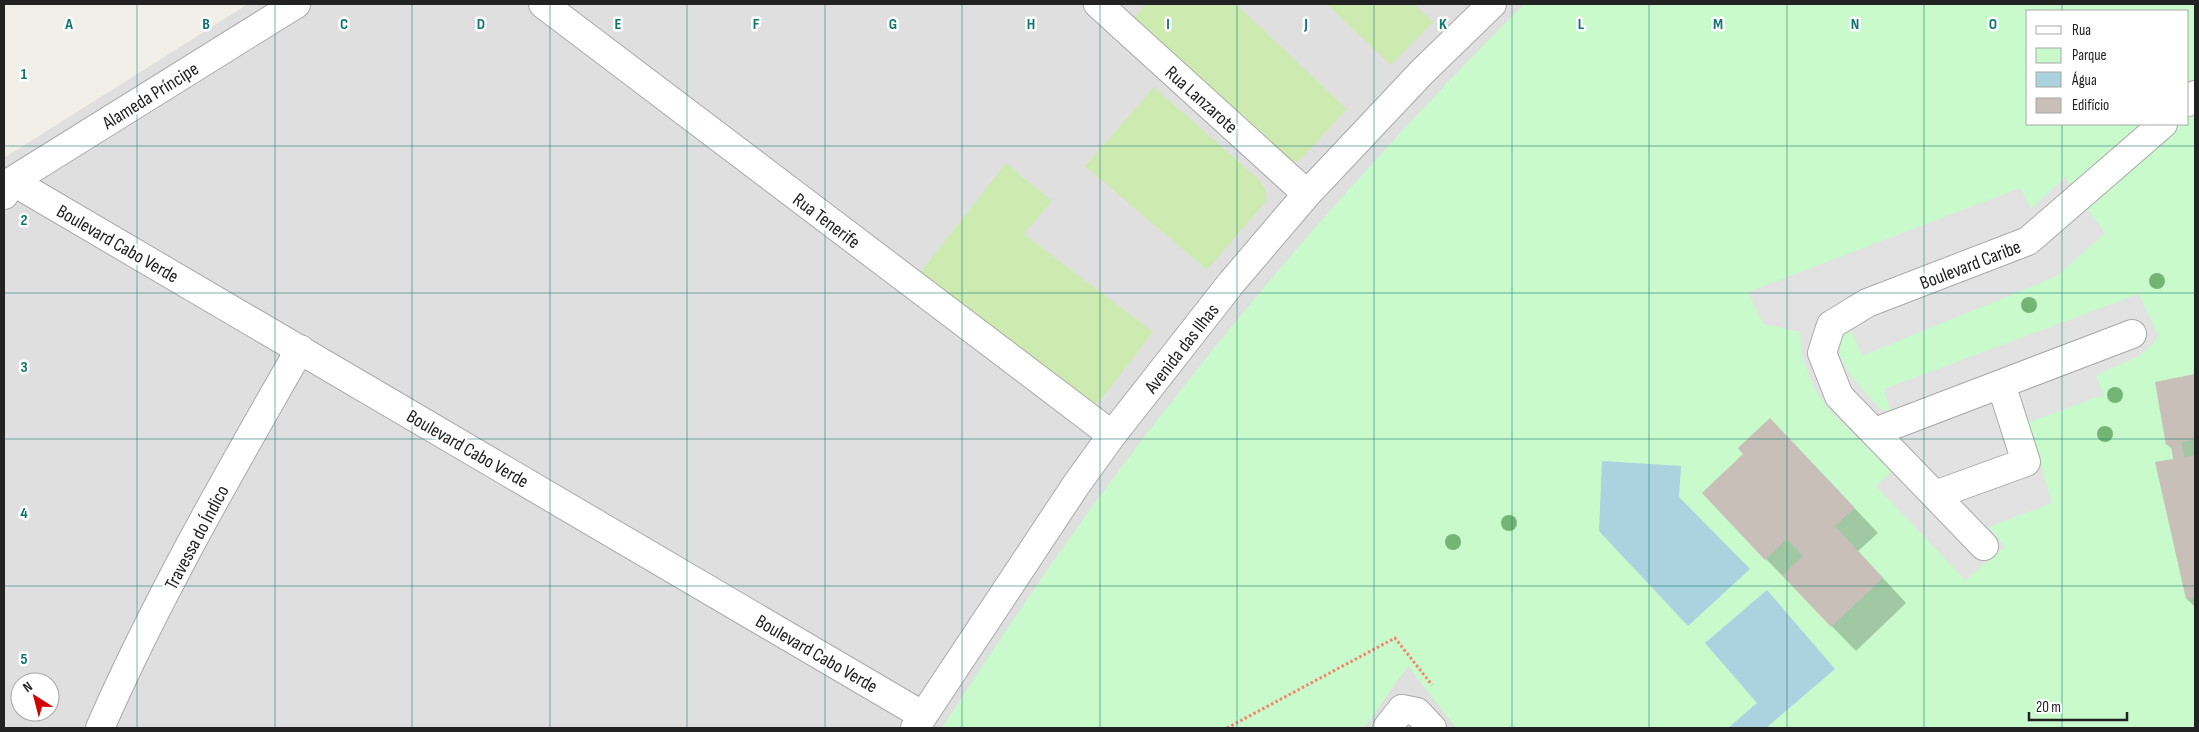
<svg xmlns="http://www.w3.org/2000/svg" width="2199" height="732" font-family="'Sofia Sans Condensed',sans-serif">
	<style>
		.residential { fill: #e0dfdf; fill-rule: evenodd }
		.grass { fill: #cdebb0 }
		.park { fill: #c8facc; fill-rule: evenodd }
		.parking { fill: #e2e2e2 }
		.water { fill: #aad3df }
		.shadow { fill: #0003 }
		.building { fill: #c7bfb8 }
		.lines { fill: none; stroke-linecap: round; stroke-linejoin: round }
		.minor-casing { stroke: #a9a9a9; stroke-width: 30 }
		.path { stroke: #fa8072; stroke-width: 3; stroke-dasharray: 2.5 2.5; stroke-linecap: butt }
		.minor { stroke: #fff; stroke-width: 28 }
		.tree { fill: #74b475 }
		.grid { fill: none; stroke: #0f766e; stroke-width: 1; stroke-opacity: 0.55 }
		.labels { text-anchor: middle; stroke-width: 5; stroke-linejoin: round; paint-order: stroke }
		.street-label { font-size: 19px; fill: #222; stroke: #fff }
		.grid-label { font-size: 16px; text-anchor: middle; font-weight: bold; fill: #0f766e; stroke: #fff; stroke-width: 5; stroke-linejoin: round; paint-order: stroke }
	</style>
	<rect width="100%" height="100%" fill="#f2efe9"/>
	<path class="residential" d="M248,4H2195V728H4V158ZM2028,11H2188V124H2028ZM20,682H50V712H20Z"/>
	<path class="grass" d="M1146,4H1236L1347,109L1300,160L1286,163L1130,23Z
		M1326,4H1414L1433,22L1391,65Z
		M1154,87L1258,179L1265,189L1267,200L1207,270L1085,166Z
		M1006,163L1052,201L1024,234L1153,332L1099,402L1088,406L916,278Z"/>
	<path class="park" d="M1524,4H2195V728H1456L1408,666L1364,728H942C1011,621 1083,515 1162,414C1274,269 1395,134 1524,4ZM2028,11H2188V124H2028Z"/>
	<path class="parking" d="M2065,177L2105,233L2057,276L1862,356L1851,330L1843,336L1840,345V356L1851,376L1880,409L1890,411L1884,389L2139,294L2158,335L2154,343L2139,356L2096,375L2103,395L2029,422L2052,503L1989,527L2005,547L1965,580L1876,486L1892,471L1832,413L1816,392L1802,357L1800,332L1763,324L1748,292L2020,188L2031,209Z"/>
	<path class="water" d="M1602,461L1681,466L1679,497L1750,569L1688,626L1599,531Z
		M1767,590L1835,669L1766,728H1728L1757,703L1705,643Z"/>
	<path class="shadow" d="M2195,375V607L2187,599L2157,463L2175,460L2173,450L2167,444L2156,383Z
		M1794,444L1878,533L1858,551L1906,603L1856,651L1766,559Z"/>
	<path class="building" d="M2195,374V440L2182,442L2184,457L2195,455V597L2186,599L2155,462L2173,459L2171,445H2166L2155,382Z
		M1770,418L1855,508L1835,526L1883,578L1831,627L1782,575L1803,556L1787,539L1765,560L1702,493L1743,454L1738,448Z"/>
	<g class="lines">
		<defs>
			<path id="minor" d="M543,4L1112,435
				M1098,4L1307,194
				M2188,102L2195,95
				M4,186L296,4
				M4,195L12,181L922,715
				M1875,432L2132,334
				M1935,495L2026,462L2001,384
				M1984,546L1839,396L1822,353L1831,325L1867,303L2028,241L2163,124
				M100,728C157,598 229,473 300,349
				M915,728L1076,485L1112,435L1232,282L1307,194L1422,72L1492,4
				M1387,728L1402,709L1417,712L1432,728"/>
		</defs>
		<use href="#minor" class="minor-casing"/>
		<path class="path" d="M1227,728L1395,638L1432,685"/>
		<use href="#minor" class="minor"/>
	</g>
	<g class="tree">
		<circle cx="2157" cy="281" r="8"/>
		<circle cx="2029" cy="305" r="8"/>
		<circle cx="2115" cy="395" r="8"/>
		<circle cx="2105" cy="434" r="8"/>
		<circle cx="1509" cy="523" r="8"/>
		<circle cx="1453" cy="542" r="8"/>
	</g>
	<path class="grid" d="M137,4V728M275,4V728M412,4V728M550,4V728M687,4V728M825,4V728M962,4V728M1100,4V728M1237,4V728M1374,4V728M1512,4V728M1649,4V728M1787,4V728M1924,4V728M2062,4V11M2062,124V728M4,146H2195M4,293H2195M4,439H2195M4,586H2195"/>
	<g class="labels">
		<g class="street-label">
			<text transform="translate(150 95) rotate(-32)" y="7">Alameda Príncipe</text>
			<text transform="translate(1202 99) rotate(42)" y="7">Rua Lanzarote</text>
			<text transform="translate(827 220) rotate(37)" y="7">Rua Tenerife</text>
			<text transform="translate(118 243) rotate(30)" y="7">Boulevard Cabo Verde</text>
			<text transform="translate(1970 264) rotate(-21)" y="7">Boulevard Caribe</text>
			<text transform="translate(1181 348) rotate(-52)" y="7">Avenida das Ilhas</text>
			<text transform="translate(468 448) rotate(30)" y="7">Boulevard Cabo Verde</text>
			<text transform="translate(196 537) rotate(-62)" y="7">Travessa do Índico</text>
			<text transform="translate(817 653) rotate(30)" y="7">Boulevard Cabo Verde</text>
		</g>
	</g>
	<g class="grid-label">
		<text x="69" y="29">A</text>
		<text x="206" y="29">B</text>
		<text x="344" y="29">C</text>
		<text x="481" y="29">D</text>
		<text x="618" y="29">E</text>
		<text x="756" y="29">F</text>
		<text x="893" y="29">G</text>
		<text x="1031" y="29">H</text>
		<text x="1168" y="29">I</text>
		<text x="1306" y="29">J</text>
		<text x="1443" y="29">K</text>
		<text x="1581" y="29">L</text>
		<text x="1718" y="29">M</text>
		<text x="1855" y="29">N</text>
		<text x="1993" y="29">O</text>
		<text x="24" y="79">1</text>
		<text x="24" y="225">2</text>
		<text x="24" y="372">3</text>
		<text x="24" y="518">4</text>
		<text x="24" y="664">5</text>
	</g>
	<rect width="2199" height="732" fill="none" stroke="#222222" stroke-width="10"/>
	<rect x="2026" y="10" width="162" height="115" fill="#ffffff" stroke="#a7a7a7"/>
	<rect x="2036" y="26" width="25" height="8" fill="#ffffff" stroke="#a7a7a7"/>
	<text x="2072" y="35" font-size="15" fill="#222222">Rua</text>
	<rect x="2036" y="48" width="25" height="15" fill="#c8facc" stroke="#a7a7a7"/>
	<text x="2072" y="60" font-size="15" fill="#222222">Parque</text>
	<rect x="2036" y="72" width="25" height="15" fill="#aad3df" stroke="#a7a7a7"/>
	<text x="2072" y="85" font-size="15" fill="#222222">Água</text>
	<rect x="2036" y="98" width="25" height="15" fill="#c7bfb8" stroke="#a7a7a7"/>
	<text x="2072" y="110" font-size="15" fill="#222222">Edifício</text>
	<g transform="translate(35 697) rotate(324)"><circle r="24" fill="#ffffff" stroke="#a7a7a7"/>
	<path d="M0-4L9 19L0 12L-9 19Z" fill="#d40000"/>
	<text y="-8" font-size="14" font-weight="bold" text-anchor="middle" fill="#222222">N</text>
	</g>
	<path d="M2029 712v8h98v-8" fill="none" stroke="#222222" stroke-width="2.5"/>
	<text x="2036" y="712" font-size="15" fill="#222222" stroke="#ffffff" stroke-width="4" paint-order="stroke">20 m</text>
</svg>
